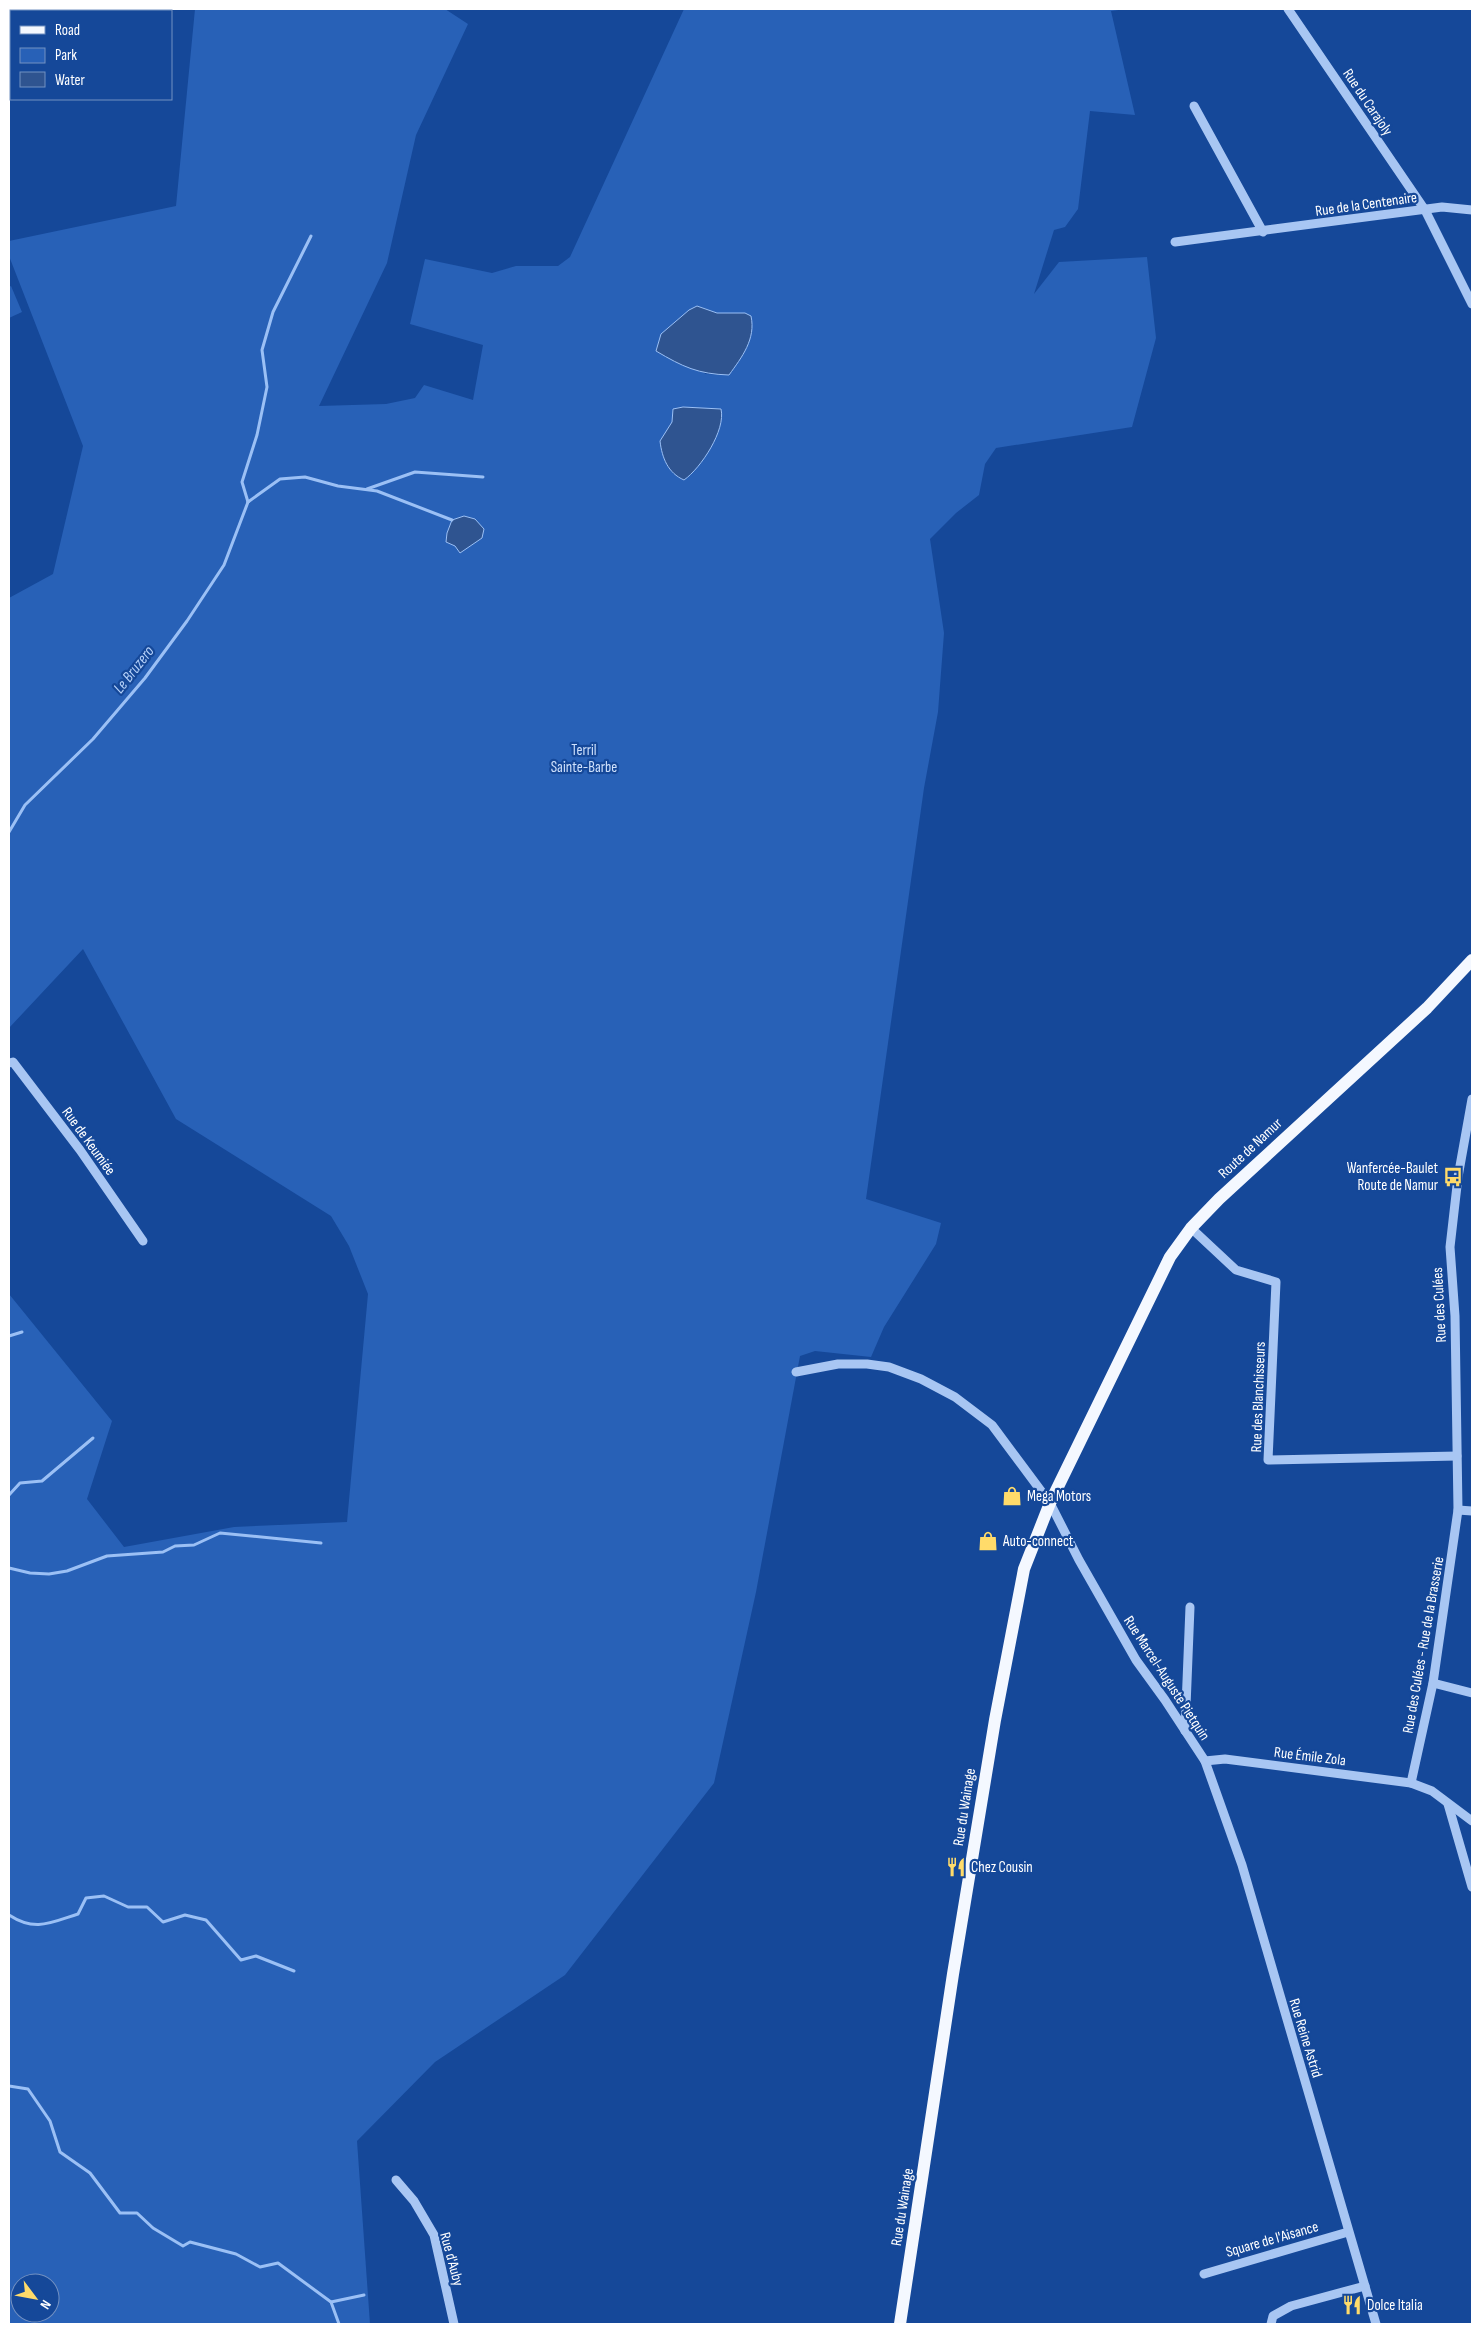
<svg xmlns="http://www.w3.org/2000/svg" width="1481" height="2333" viewBox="0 0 1481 2333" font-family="'Sofia Sans Condensed',sans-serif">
  <rect width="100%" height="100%" fill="#154899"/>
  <g fill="#2861b7" fill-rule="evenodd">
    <path d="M195 9H445L468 24 416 135 387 263 319 406 386 404 415 398 424 385 473 400 483 345 410 324 425 259 492 273 516 266H558L570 257 684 9H1126L1111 11 1135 115 1090 111 1078 209 1065 227 1054 230 1034 294 1059 262 1147 257 1156 338 1132 427 996 448 985 464 979 495 956 513 930 539 944 633 938 712 924 788 866 1199 941 1223 936 1244 884 1327 871 1357 815 1351 800 1356 756 1592 714 1783 565 1975 435 2062 357 2141 370 2324H9V1294L112 1421 87 1499 124 1547 234 1527 347 1522 368 1294 349 1246 331 1216 176 1119 83 949 9 1028V598L53 574 83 446 9 256V241L176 206ZM697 306 717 313H745L747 347 729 375 705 374 677 321ZM20 2283H50V2313H20Z"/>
    <path d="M11 286 22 312 9 318V287Z"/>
  </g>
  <g fill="#2f5490" stroke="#9bc0f5">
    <path d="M697 306 717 313H745L751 316C756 339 742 357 729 375 698 374 683 367 656 351L661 334 689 310Z"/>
    <path d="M683 407 721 409C726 430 701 468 684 480 668 473 662 458 660 441L672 422 673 409Z"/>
    <path d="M464 516 475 519 484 529 482 538 460 553 455 546 446 542 447 533 452 520Z"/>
  </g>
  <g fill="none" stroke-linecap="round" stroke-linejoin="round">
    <g stroke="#9bc0f5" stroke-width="3">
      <path d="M367 489 415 472 483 477"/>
      <path d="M248 502 242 482 257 435 267 387 262 350 273 312 311 236"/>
      <path d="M248 502 280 479 305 477 338 486 377 491 452 520"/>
      <path d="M9 832 25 805 93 739 145 678 187 621 224 565 248 502"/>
      <path d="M9 1336 22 1332"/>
      <path d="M9 1495 20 1483 42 1481 93 1438"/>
      <path d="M9 1568 30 1573 49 1574 67 1571 107 1556 163 1552 175 1546 194 1545 220 1533 321 1543"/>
      <path d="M9 1915C35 1932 50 1923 78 1914L86 1898 104 1896 128 1907H147L163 1922 185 1915 206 1920 241 1960 256 1956 294 1971"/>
      <path d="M9 2086 28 2089 50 2121 60 2152 90 2173 120 2213H137L153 2228 183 2246 190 2242 236 2254 260 2267 278 2263 331 2302 339 2324"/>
      <path d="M331 2302 364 2295"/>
    </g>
    <g stroke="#a8c6f3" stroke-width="9">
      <path d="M1288 9 1425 210 1472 304"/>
      <path d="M1194 106 1263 232"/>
      <path d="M1175 242 1442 207 1472 210"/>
      <path d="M9 1063 13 1062 80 1150 143 1241"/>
      <path d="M1191 1228 1236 1270 1276 1282 1268 1460 1457 1456"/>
      <path d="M796 1372 838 1364H867L889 1367 921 1379 955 1397 992 1425 1050 1503 1079 1560 1136 1660 1165 1700 1205 1761 1242 1865 1376 2324"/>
      <path d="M1458 1510 1472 1511"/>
      <path d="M1433 1683 1472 1693"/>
      <path d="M1185 1731 1190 1607"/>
      <path d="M1205 1761 1225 1759 1411 1783 1432 1791 1472 1821"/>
      <path d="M1411 1783 1433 1683 1458 1510 1455 1316 1450 1247 1458 1177 1472 1099"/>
      <path d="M1448 1804 1472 1887"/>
      <path d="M396 2180 414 2201 434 2235 454 2324"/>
      <path d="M1204 2274 1348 2232"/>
      <path d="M1271 2324 1273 2316 1291 2306 1365 2286"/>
    </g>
    <path stroke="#f4f8ff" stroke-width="12" d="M900 2324 953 1974 995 1720 1024 1569 1050 1503 1170 1257 1191 1228 1219 1199 1427 1008 1472 960"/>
  </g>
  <defs>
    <symbol id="bus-bare" viewBox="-9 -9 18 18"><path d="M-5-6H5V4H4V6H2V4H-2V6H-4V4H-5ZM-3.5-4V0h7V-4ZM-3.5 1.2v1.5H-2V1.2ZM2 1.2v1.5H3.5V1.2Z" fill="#ffdb6a" stroke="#154899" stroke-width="2.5" paint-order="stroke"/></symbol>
    <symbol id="shop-bare" viewBox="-9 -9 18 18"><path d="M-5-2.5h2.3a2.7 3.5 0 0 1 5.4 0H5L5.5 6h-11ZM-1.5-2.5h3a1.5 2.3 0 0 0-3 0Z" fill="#ffdb6a" stroke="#154899" stroke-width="2.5" paint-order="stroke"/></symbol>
    <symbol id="restaurant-bare" viewBox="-9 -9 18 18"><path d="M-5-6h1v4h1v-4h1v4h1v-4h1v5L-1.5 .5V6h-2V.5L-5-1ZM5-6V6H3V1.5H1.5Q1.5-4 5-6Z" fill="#ffdb6a" stroke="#154899" stroke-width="2.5" paint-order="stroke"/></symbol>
  </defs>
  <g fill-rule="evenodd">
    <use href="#bus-bare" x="1439" y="1163" width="28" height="28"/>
    <use href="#shop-bare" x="998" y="1482" width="28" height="28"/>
    <use href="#shop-bare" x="974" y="1527" width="28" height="28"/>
    <use href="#restaurant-bare" x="942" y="1853" width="28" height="28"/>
    <use href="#restaurant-bare" x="1338" y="2291" width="28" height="28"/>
  </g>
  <g text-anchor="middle" stroke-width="4.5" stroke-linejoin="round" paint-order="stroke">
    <g font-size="15" fill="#fff" stroke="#154899">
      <text transform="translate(1368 102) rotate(56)" y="5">Rue du Carajoly</text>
      <text transform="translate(1366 204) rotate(-8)" y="5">Rue de la Centenaire</text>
      <text transform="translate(89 1141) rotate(54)" y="5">Rue de Keumiée</text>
      <text transform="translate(1250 1148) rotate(-43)" y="5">Route de Namur</text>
      <text transform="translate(1439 1305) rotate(-93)" y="5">Rue des Culées</text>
      <text transform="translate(1258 1397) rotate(-88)" y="5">Rue des Blanchisseurs</text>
      <text transform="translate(1423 1645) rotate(-80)" y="5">Rue des Culées - Rue de la Brasserie</text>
      <text transform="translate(1167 1678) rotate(57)" y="5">Rue Marcel-Auguste Pietquin</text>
      <text transform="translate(1310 1756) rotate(7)" y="5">Rue Émile Zola</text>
      <text transform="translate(964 1807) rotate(-81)" y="5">Rue du Wainage</text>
      <text transform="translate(1306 2038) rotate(73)" y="5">Rue Reine Astrid</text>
      <text transform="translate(902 2207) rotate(-81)" y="5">Rue du Wainage</text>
      <text transform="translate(1272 2239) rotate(-16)" y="5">Square de l'Aisance</text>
      <text transform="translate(452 2259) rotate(75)" y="5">Rue d'Auby</text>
    </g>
    <g font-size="15" fill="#d0e2fd" stroke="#154899">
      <text x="584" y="755">Terril<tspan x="584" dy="17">Sainte-Barbe</tspan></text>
    </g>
    <g font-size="15" fill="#fff" stroke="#154899" text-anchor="start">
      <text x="1438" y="1173" text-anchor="end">Wanfercée-Baulet<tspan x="1438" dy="17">Route de Namur</tspan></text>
      <text x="1027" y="1501">Mega Motors</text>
      <text x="1003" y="1546">Auto-connect</text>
      <text x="971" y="1872">Chez Cousin</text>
      <text x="1367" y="2310">Dolce Italia</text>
    </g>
    <g font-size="16" font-style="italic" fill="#b5d1f9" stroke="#154899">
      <text transform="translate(133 669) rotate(-52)" y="6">Le Bruzero</text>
    </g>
  </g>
  <rect width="1481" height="2333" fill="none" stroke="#ffffff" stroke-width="20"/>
  <rect x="10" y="10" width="162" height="90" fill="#154899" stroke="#7391c2"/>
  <rect x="20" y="26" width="25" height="8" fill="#f4f8ff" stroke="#7391c2"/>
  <text x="55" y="35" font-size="15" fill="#ffffff">Road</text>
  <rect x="20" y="48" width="25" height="15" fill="#2861b7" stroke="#7391c2"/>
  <text x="55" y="60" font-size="15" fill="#ffffff">Park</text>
  <rect x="20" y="72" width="25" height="15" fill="#2f5490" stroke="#7391c2"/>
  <text x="55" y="85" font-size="15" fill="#ffffff">Water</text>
  <g transform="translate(35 2298) rotate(122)"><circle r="24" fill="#154899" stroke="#7391c2"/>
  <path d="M0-4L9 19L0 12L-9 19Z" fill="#ffdb6a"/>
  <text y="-8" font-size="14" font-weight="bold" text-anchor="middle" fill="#ffffff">N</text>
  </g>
</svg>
